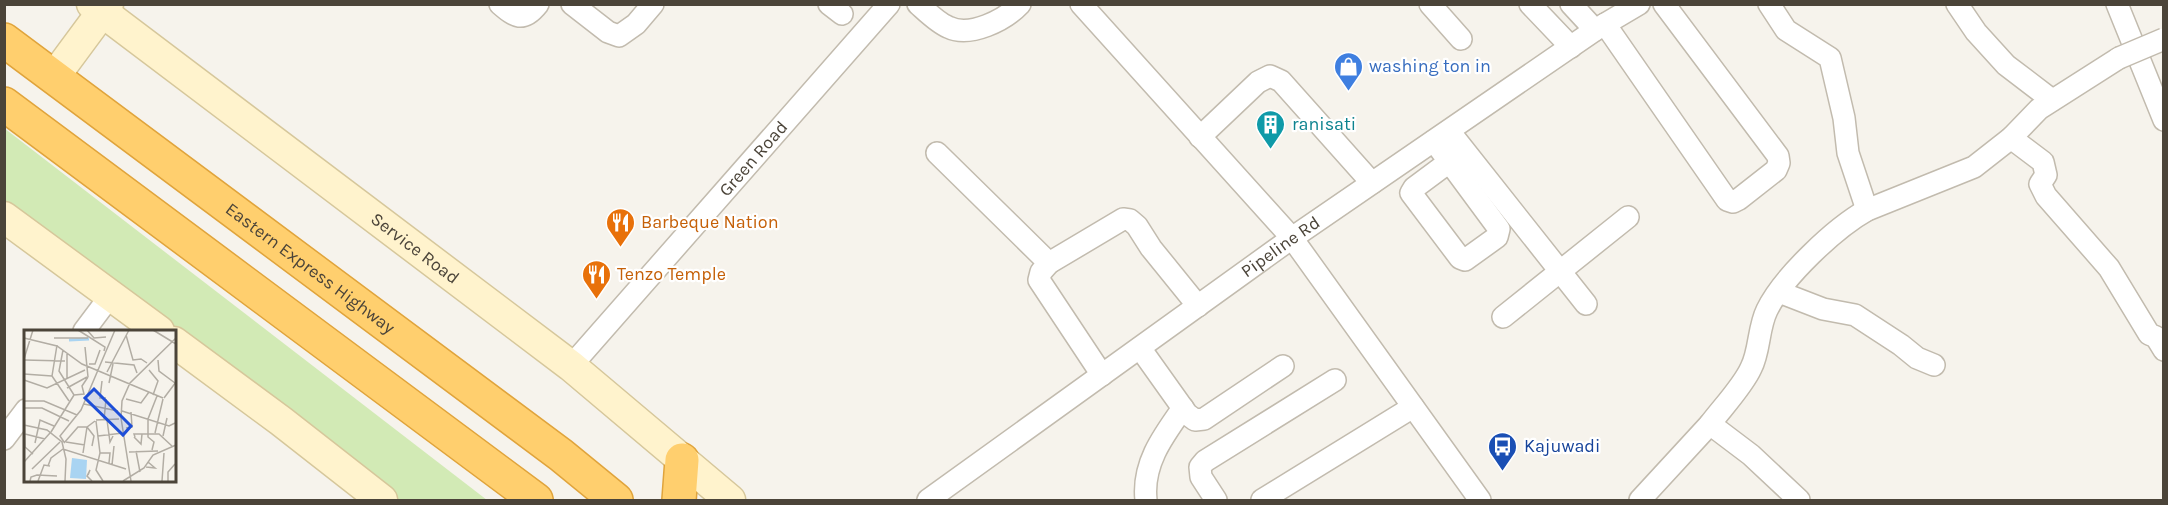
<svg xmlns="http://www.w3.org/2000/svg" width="2168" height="505" viewBox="0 0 2168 505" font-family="Karla,sans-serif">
  <rect width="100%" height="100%" fill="#f6f3ec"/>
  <path fill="#d2eab5" d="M4 128 487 500H391L5 210Z"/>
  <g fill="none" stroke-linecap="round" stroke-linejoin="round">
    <defs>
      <g id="street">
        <path d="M500 4C515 17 523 23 538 4"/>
        <path d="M572 4 608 32 619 36 636 24 653 4"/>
        <path d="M829 4 842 14"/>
        <path d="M918 4C927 12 938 23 948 27 970 38 1005 20 1020 4"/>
        <path d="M1081 4 1292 238 1480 500"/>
        <path d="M1430 4 1461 39"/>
        <path d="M1530 4 1571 47"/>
        <path d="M1571 4 1595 30"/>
        <path d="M1769 4 1786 30 1830 58 1844 118 1848 153 1867 210"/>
        <path d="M1957 4 1976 32 2006 65 2052 100"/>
        <path d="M2117 4 2164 120"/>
        <path d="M1605 24 1727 200 1733 202 1739 199 1776 170 1779 163 1778 156 1664 4"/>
        <path d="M1449 131 1586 304"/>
        <path d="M1200 137 1258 82 1270 76 1281 81 1372 183"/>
        <path d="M2011 138 2043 162 2046 175 2040 184 2046 196 2109 268 2149 334 2156 337 2164 350"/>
        <path d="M1434 141 1499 229 1497 237 1465 260 1460 258 1411 193 1414 188 1449 162"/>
        <path d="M937 153 1049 263"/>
        <path d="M1779 292 1823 309 1855 315 1901 345 1917 358 1934 365"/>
        <path d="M1503 317 1628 217"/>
        <path d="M84 331 111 295"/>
        <path d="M1140 348 1187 414 1195 420 1204 419 1283 366"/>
        <path id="s1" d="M571 366 889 4"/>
        <path d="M1102 375 1039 280 1041 272 1049 263 1123 219 1130 220 1137 226 1151 248 1198 306"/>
        <path d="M1710 424C1722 408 1743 386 1751 368 1760 351 1758 328 1767 310 1783 277 1835 228 1867 210L1974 167 2011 138 2039 109 2119 58"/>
        <path d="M4 439 26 410"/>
        <path id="s2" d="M928 500 1292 238 1595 30 1639 4"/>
        <path d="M1146 500C1142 464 1163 436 1183 408"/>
        <path d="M1216 500 1201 477 1200 467 1205 461 1335 380"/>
        <path d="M1262 500 1413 407"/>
        <path d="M1640 500 1710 424 1751 455 1799 500"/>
      </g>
      <g id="secondary">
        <path id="s3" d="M92 4 571 366 730 500"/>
        <path d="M54 77 108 4"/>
        <path d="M4 217 159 331"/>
        <path d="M174 342 281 421 382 500"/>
      </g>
      <g id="highway">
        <path id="s4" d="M4 40 561 455 616 500"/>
        <path d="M4 104 536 500"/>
        <path d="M679 500 682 460"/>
      </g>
    </defs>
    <use href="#street" stroke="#c2bbae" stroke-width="24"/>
    <use href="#secondary" stroke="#d6c79b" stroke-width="33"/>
    <use href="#highway" stroke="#e0a43c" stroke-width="36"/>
    <use href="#street" stroke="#fff" stroke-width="21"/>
    <use href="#secondary" stroke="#fff3cd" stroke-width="30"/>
    <use href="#highway" stroke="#ffcf6e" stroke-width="33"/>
    <defs>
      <path id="street-bridge" d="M2119 58 2164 39"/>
    </defs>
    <use href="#street-bridge" stroke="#c2bbae" stroke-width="24" stroke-linecap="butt"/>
    <use href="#street-bridge" stroke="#fff" stroke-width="21"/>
  </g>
  <defs>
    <symbol id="shop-pin" viewBox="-11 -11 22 30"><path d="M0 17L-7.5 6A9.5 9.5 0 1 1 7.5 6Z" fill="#3f7fe0" stroke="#fff"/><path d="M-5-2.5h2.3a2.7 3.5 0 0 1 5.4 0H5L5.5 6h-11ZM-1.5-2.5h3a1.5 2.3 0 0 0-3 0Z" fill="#fff"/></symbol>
    <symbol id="building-pin" viewBox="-11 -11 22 30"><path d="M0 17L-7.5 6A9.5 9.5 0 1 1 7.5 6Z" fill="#0f9aa8" stroke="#fff"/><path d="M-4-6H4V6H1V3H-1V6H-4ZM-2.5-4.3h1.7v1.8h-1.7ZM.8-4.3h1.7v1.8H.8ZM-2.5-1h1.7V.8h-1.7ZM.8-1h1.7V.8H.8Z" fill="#fff"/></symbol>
    <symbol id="restaurant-pin" viewBox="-11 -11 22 30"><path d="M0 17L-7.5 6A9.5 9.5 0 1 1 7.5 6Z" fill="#e8710a" stroke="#fff"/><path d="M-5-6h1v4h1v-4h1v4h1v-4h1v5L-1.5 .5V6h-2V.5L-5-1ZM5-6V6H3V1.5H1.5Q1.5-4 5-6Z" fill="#fff"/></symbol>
    <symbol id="bus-pin" viewBox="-11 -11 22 30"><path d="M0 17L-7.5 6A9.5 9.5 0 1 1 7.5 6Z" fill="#1a4fb4" stroke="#fff"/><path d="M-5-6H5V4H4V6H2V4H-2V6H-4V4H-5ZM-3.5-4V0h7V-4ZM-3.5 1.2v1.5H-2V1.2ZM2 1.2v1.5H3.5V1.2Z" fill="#fff"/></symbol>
  </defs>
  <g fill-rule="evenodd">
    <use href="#shop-pin" x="1332" y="50" width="33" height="45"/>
    <use href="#building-pin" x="1254" y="108" width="33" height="45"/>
    <use href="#restaurant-pin" x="604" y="206" width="33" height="45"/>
    <use href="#restaurant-pin" x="580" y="258" width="33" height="45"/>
    <use href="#bus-pin" x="1486" y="430" width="33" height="45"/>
  </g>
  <g text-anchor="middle" stroke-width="4.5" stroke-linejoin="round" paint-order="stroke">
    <g font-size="18" fill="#366cbe" stroke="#fff" text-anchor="start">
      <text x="1369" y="72">washing ton in</text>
    </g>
    <g font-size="18" fill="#0d838f" stroke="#fff" text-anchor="start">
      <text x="1292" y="130">ranisati</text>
    </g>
    <g font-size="18" fill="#4b4439" stroke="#fff">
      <text dy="6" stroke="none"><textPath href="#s1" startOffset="276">Green Road</textPath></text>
      <text dy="6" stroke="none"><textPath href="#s3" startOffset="405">Service Road</textPath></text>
      <text dy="6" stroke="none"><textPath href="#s2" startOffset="434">Pipeline Rd</textPath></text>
      <text dy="6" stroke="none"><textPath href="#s4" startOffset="382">Eastern Express Highway</textPath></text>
    </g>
    <g font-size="18" fill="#c56008" stroke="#fff" text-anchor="start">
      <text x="641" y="228">Barbeque Nation</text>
      <text x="617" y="280">Tenzo Temple</text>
    </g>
    <g font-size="18" fill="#164399" stroke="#fff" text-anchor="start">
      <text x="1524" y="452">Kajuwadi</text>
    </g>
  </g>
  <g transform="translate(24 330)">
    <rect width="152" height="152" fill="#f6f3ec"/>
    <path d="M48 128 63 130 62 149 46 148Z" fill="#a9d4f2"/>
    <path fill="none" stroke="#a9d4f2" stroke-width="3" d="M45 10 65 9"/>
    <path fill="none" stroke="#b2ada4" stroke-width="1.5" d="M54 0 81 17 80 21M63 0 70 8 82 7M129 0 152 14M102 5 109 30 117 29 123 33M0 8 33 16 58 34 139 68M30 8H64M33 15 28 46 45 71M61 17 64 47M39 20 35 41 50 65M43 23V48M0 29 9 0M0 30 41 31M134 30 135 41 151 53M81 32 110 35 113 43M65 34H71L76 20M125 40 134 51 129 65M83 42 105 0M0 44 28 46M0 50 23 58 61 40M78 51 76 68H82M85 53 89 34M43 58 63 47M50 65 60 64 58 56 64 47M140 68 152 52M102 69 117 73 125 62M0 71H20L53 85M60 74 94 81M0 77 1 117 9 124M0 78H18L45 91M98 81 145 96 151 93M72 90 95 89M80 90 82 69M83 90 86 112 89 106M72 91 76 123 72 140 79 151M0 95 23 100 38 112 42 129 41 151M63 97 70 106 68 116M102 98 108 97 107 82M27 102 50 65M131 103 139 69M1 104 21 109M74 106 99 103M139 106 143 88M110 107 117 114 118 104M111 107 110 104H135L149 117M40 112 36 106 57 80 91 0M42 112 61 115M11 113 16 90 30 96M40 113 54 97H63L71 91M128 120 130 112 124 107V89L133 66M112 121 116 142M105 122 134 121M59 123 63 97M76 123H86L85 133M0 132 26 103M88 135 90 116M24 136 27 128 39 119 102 139M122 137 131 138 124 132M8 139 36 112M64 145 66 140 63 146 68 151M6 151 7 147 13 145 33 146M14 151 20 135 26 136M99 151 120 138 129 125 152 115M107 151 97 88 98 71 106 53 152 8M138 151 140 123M144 151V142L151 134"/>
    <path fill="#1d4ed8" fill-opacity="0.15" stroke="#1d4ed8" stroke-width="3" d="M70 59 107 96 99 105 61 68Z"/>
    <rect width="152" height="152" fill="none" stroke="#4b4439" stroke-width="3"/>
  </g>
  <rect width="2168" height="505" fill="none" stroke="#4b4439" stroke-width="12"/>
</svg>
